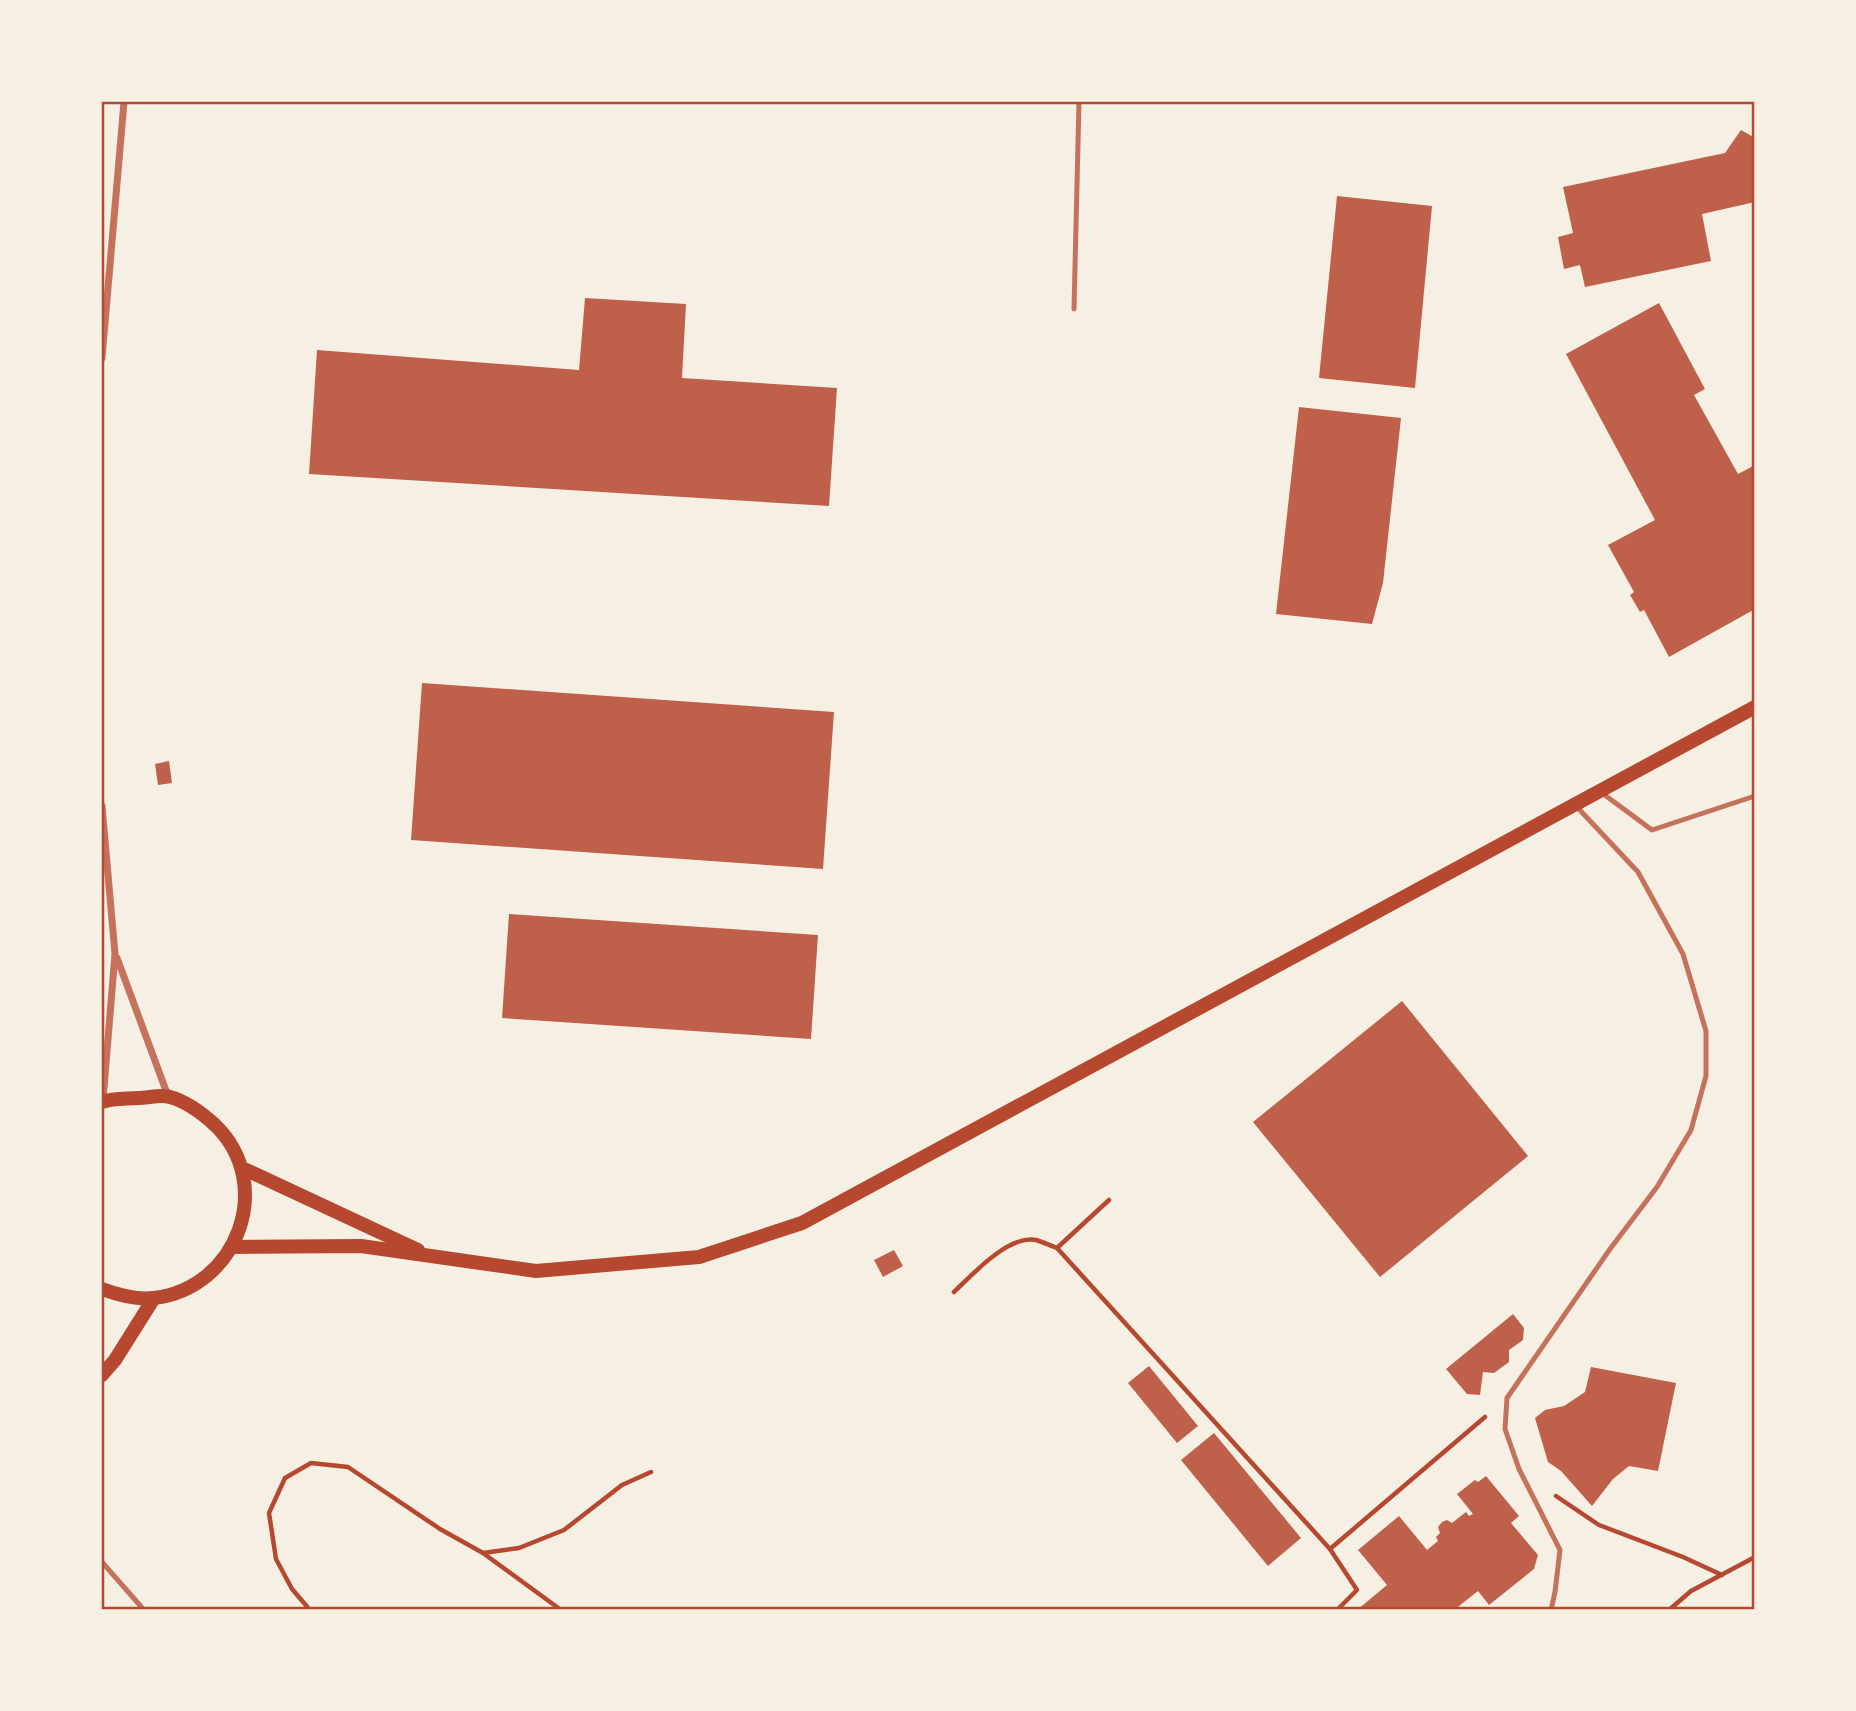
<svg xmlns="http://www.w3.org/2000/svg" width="1856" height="1711" viewBox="0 0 1856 1711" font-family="Jost,sans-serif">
  <rect width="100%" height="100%" fill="#f6efe4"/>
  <g fill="#bf614a">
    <path d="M1741 130 1755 138V202L1702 214 1711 261 1585 287 1580 265 1564 269 1558 237 1573 233 1563 187 1725 153Z"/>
    <path d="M1337 196 1432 206 1415 388 1319 378Z"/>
    <path d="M585 298 686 304 682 378 837 388 829 506 309 474 317 350 579 370Z"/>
    <path d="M1659 303 1705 389 1694 395 1738 474 1755 465V609L1669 657 1644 610 1640 612 1630 595 1634 592 1608 545 1655 520 1566 354Z"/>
    <path d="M1299 407 1401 418 1383 583 1372 624 1276 614Z"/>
    <path d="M422 683 834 712 823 869 411 840Z"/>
    <path d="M169 761 172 783 158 785 155 764Z"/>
    <path d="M509 914 818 935 811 1039 502 1018Z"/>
    <path d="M1402 1001 1528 1156 1380 1277 1253 1122Z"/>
    <path d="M894 1250 903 1266 883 1277 874 1260Z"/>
    <path d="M1513 1314 1524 1328 1523 1340 1509 1350V1362L1494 1373 1483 1372 1480 1395 1467 1394 1446 1369Z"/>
    <path d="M1149 1366 1198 1426 1177 1443 1128 1383Z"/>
    <path d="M1591 1367 1676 1383 1658 1471 1629 1466 1613 1479 1592 1506 1561 1471 1548 1462 1535 1418 1545 1410 1564 1406 1585 1392Z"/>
    <path d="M1214 1433 1301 1538 1268 1566 1181 1460Z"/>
    <path d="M1486 1476 1519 1516 1511 1523 1538 1555 1534 1569 1489 1605 1478 1591 1454 1610H1357L1387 1585 1358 1550 1399 1516 1427 1550 1438 1541 1436 1537 1440 1533 1438 1527 1442 1522 1447 1520 1452 1523 1466 1512 1469 1516 1473 1514 1457 1494 1475 1480 1478 1482Z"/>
  </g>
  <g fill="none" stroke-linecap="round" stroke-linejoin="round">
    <g stroke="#b5482f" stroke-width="4.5">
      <path d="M1109 1200 1057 1248 1330 1549 1485 1417"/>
      <path d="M954 1292C973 1274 1008 1235 1036 1240 1043 1242 1051 1246 1057 1248"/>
      <path d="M1556 1496 1599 1525 1683 1557 1722 1575"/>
      <path d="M1330 1549 1357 1590 1337 1610"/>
      <path d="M483 1553 519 1548 564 1530 622 1485 651 1472"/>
      <path d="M310 1610 292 1589 276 1559 269 1513 285 1478 311 1463 348 1467 440 1529 483 1553 561 1610"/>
      <path d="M1669 1610 1691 1591 1755 1557"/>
    </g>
    <g stroke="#c5725c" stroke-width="5">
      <path d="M1074 309 1079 102"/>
      <path d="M1602 793 1652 830 1755 796"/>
      <path d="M102 1562 144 1610"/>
      <path d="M1551 1610 1555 1592 1560 1550 1519 1469 1505 1429 1507 1398 1610 1249 1657 1187 1691 1130 1706 1076V1031L1683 954 1638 872 1577 807"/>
    </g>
    <g stroke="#c5725c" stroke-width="7">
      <path d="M102 358 124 102"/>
      <path d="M102 806 115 954 103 1100"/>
      <path d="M117 958 168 1096"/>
    </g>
    <g stroke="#b5482f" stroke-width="14">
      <path d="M102 1102C113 1098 126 1099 138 1098 148 1098 161 1094 170 1097 188 1102 202 1113 215 1125 276 1184 238 1288 154 1298 136 1300 118 1295 102 1289"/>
      <path d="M242 1168 418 1250"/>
      <path d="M232 1247 361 1246 536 1271 699 1257 802 1223 1755 707"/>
      <path d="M102 1375 115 1360 154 1298"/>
    </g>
  </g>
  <rect width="1856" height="1711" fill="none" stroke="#f6efe4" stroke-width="206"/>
  <rect x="103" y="103" width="1650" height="1505" fill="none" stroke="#b5482f" stroke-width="2.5"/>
</svg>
